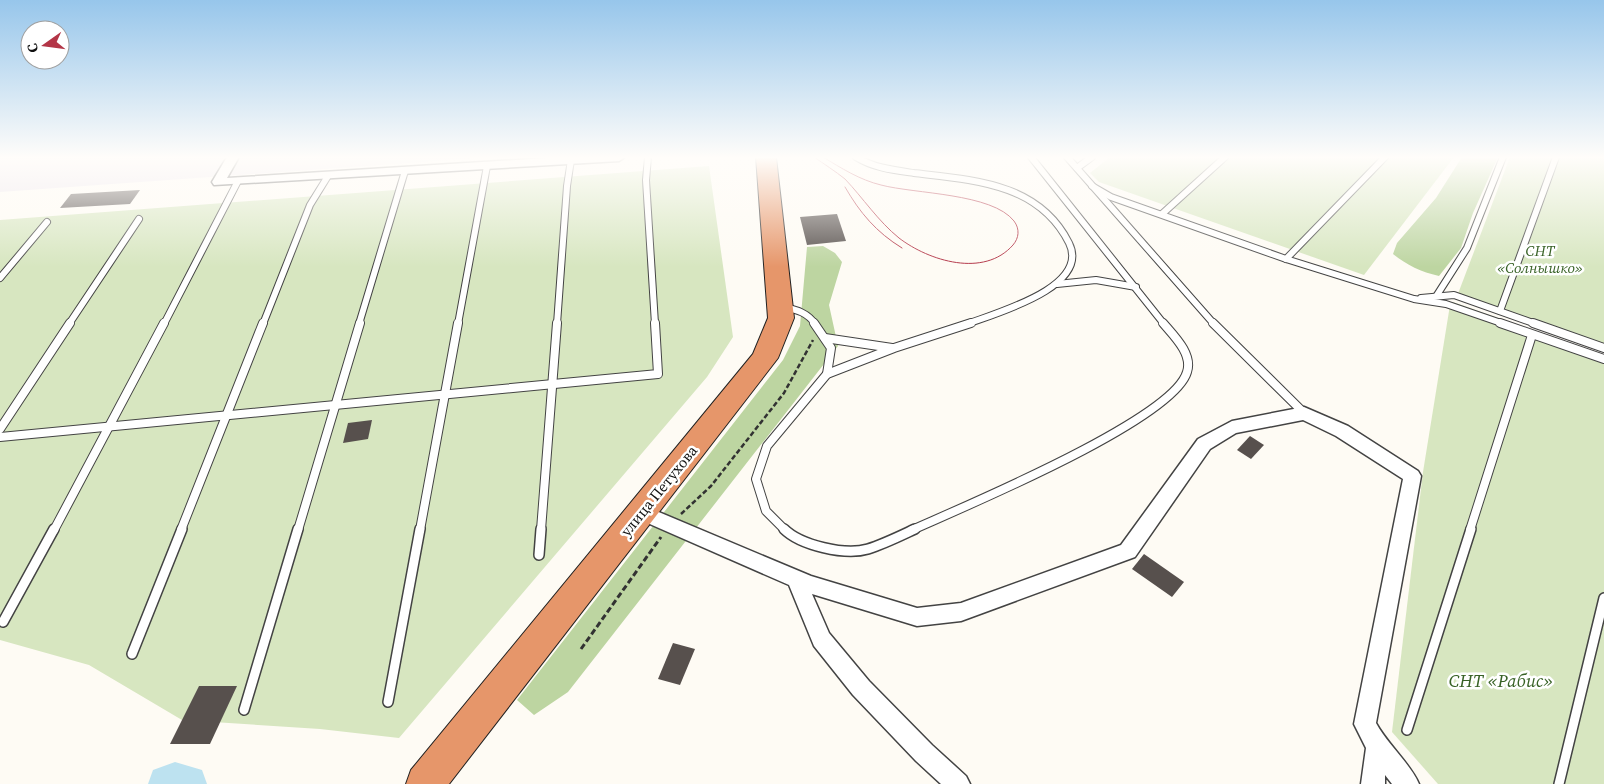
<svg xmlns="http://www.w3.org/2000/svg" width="1604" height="784" viewBox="0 0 1604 784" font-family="'Source Serif 4',serif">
  <rect width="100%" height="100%" fill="#fefbf4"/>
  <path fill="#ece5ed" d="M0 157H492L0 192Z"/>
  <g fill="#d7e6c0">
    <path d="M1110 157H1454L1364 275 1099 182 1090 173Z"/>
    <path d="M1510 157H1604V349L1456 299Z"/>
    <path d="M709 166 733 337 707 377 399 738 320 729 182 720 89 665 0 640V220Z"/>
    <path d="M1453 302 1604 356V784H1438L1392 732 1423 472 1450 305Z"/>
  </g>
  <g fill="#bdd5a1">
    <path d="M1462 157H1498L1473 213 1461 248 1439 276C1421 272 1407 265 1393 254L1397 243 1436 198Z"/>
    <path d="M823 246 835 253 842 262 829 305 838 346 568 692 534 715 517 700 783 360 800 326 807 247Z"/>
  </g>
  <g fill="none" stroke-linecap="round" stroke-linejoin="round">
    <path fill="#bde2f0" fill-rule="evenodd" d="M175 762 202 770 207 784H148L153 770Z"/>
  </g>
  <g fill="#57504d">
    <path d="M140 190 130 204 60 208 71 194Z"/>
    <path d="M837 214 846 241 807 245 800 217Z"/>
    <path d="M372 420 368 439 343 443 348 423Z"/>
    <path d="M1250 436 1264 445 1251 459 1237 450Z"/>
    <path d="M1144 554 1184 582 1172 597 1132 569Z"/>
    <path d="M673 643 695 649 680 685 658 679Z"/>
    <path d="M199 686H237L210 744H170Z"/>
  </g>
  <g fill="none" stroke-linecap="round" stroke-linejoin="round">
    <defs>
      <g id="lane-far2">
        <path d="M648 157 646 180 655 324"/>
        <path d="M856 157C874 168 893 170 914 173 974 180 1039 183 1069 243 1091 287 996 313 967 324"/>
        <path d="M1031 157 1164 324"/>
        <path d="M1067 157 1214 324"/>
        <path d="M1077 168 1092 157"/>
        <path d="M1092 186 1111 197 1286 259 1414 299 1446 304 1504 324"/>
        <path d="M1162 214 1225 157"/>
        <path d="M1286 259 1385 157"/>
        <path d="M0 278 47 222"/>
        <path d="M1057 284 1096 280 1136 287"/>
        <path d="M1437 295 1467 248 1503 157"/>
        <path d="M1421 298 1454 295 1536 324"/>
        <path d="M785 307C797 310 808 313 815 324"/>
        <path d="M1500 311 1556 157"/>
        <path d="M69 324 139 219"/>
        <path d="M164 324 238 181"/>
        <path d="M263 324 310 205 328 176"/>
        <path d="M359 324 405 171"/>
        <path d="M458 324 487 166"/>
        <path d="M557 324 567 186 571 160"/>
      </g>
      <g id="lane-far1">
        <path d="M814 323 831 348 827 374"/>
        <path d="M1213 323 1304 413"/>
        <path d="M1500 323 1604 359"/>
        <path d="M1533 323 1604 348"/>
        <path d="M825 338 892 348"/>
        <path d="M0 429 70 323"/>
        <path d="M0 437 658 374 655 323"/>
        <path d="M54 530 164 323"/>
        <path d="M181 530 263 323"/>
        <path d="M298 530 360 323"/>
        <path d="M420 530 458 323"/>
        <path d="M541 530 557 323"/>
        <path d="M785 530 766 511 756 479 767 446 827 374 894 348 971 323"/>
        <path d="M912 530C963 507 1173 420 1187 372 1193 354 1174 336 1163 323"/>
        <path d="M1470 530 1532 335"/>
      </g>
      <g id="lane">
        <path d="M784 529C800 545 845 556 868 549 884 544 900 536 915 529"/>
        <path d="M539 555 541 529"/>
        <path d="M3 622 54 529"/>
        <path d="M132 654 182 529"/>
        <path d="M388 702 420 529"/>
        <path d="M244 710 298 529"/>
        <path d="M1407 730 1471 529"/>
        <path d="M1559 784 1604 598"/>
      </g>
      <g id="street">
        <path d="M227 157H239L227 178 563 157H625L619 161 214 185 212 182Z"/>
        <path d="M1304 407 1348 426 1418 471 1421 476 1376 723C1388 745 1410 763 1419 784H1392L1385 775V784H1361L1366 748 1354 724 1403 479 1336 436 1303 420 1236 433 1210 449 1135 557 961 621 917 626 812 594 829 633 869 681 932 745 966 776 970 784H941L916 761 853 695 814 646 789 585 636 518 633 513 636 508 642 505 811 576 917 608 961 603 1121 545 1198 439 1232 421Z"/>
      </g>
      <path id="highway" d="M756 157H776L794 318 778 358 449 784H406L411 770 753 354 768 318Z"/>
    </defs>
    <use href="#lane-far2" stroke="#434343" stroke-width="8"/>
    <use href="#lane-far1" stroke="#434343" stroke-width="10"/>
    <use href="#lane" stroke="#434343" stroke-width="12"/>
    <use href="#street" stroke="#434343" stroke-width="3"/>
    <use href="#highway" stroke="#212121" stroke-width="2"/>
    <path stroke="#323232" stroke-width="2.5" stroke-dasharray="5 2.5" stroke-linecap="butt" d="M681 514 711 486 784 393 813 340"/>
    <path stroke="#323232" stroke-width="3" stroke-dasharray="6 3" stroke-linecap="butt" d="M581 649 661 537"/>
    <use href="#lane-far2" stroke="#fff" stroke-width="6"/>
    <use href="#lane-far1" stroke="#fff" stroke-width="8"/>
    <use href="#lane" stroke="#fff" stroke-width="9"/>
    <use href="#street" fill="#fff" fill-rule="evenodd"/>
    <use href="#highway" fill="#e6966a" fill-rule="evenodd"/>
    <g stroke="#b33547" stroke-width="1">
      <path d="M814 157C824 164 835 171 845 179 863 198 878 221 899 238 929 261 984 278 1013 245 1019 238 1020 229 1014 221 992 193 915 194 881 185 860 180 841 168 823 157"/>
      <path d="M845 187C860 213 876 232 902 248"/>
    </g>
  </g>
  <linearGradient id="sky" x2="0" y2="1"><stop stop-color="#97c6eb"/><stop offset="0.59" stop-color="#fffdfa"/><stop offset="1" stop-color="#fffdfa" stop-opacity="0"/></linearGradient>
  <rect width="1604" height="267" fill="url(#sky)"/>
  <g text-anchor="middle" stroke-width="5" stroke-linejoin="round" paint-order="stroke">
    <g font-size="15" font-style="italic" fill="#386226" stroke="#fff">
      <text x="1540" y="256">СНТ<tspan x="1540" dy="17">«Солнышко»</tspan></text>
    </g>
    <g font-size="15" fill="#101010" stroke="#fff">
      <text transform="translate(659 491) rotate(-51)" y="5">улица Петухова</text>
    </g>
    <g font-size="18" font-style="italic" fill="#386226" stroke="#fff">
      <text x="1501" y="687">СНТ «Рабис»</text>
    </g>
  </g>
  <g transform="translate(45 45) rotate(256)"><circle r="24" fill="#ffffff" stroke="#9f9f9f"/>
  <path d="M0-4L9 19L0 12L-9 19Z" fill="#b33547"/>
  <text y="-8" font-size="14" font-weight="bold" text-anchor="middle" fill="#101010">С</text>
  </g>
</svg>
